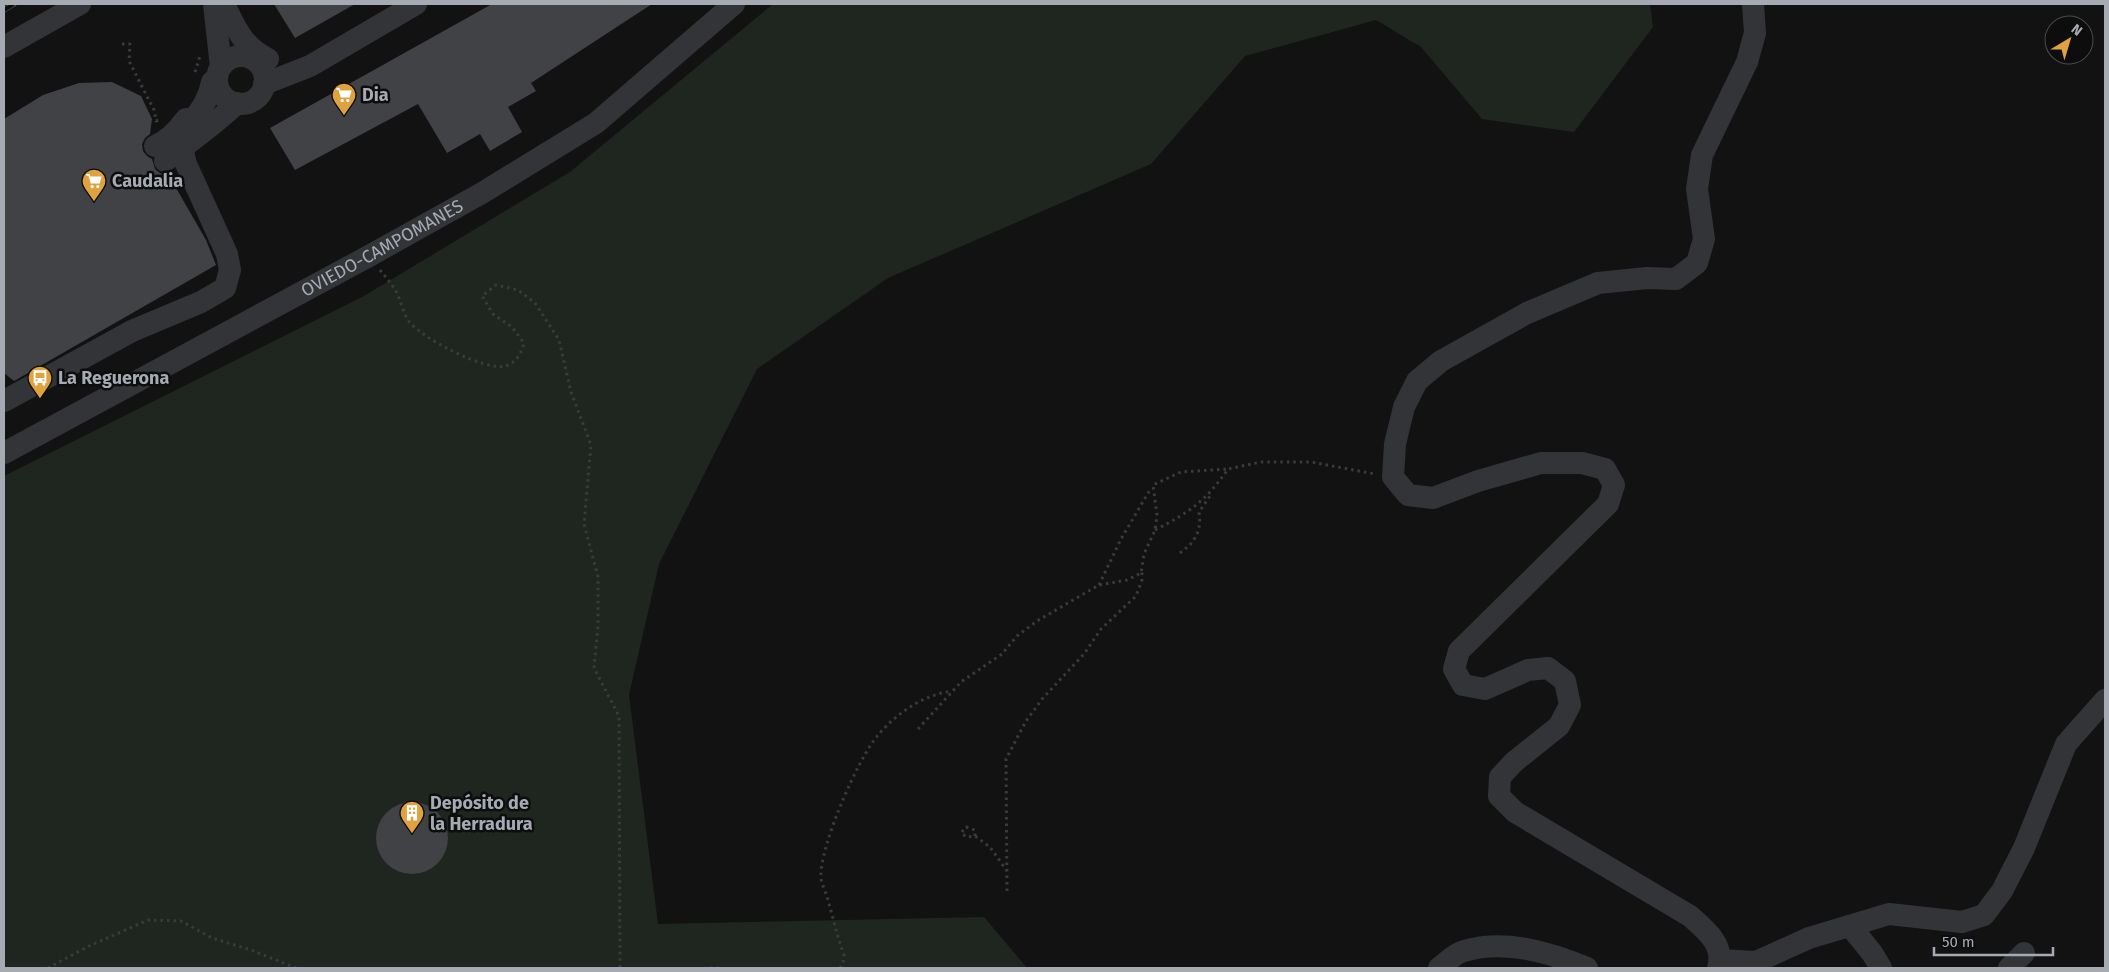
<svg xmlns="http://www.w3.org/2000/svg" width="2109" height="972" viewBox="0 0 2109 972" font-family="'Fira Sans',sans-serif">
  <rect width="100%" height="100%" fill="#121213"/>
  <path fill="#1f261f" d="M773 4H1650L1653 27 1574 132 1482 119 1421 47 1376 20 1245 56 1151 164 888 278 757 369 659 564 629 695 658 924 984 917 1027 968H4V476L364 296 570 172Z"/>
  <g fill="#414246">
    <path d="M274 4H355L295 38Z"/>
    <path d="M492 4H652L531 83 536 91 508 107 522 132 490 151 480 134 447 153 418 104 295 170 270 128Z"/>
    <path d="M112 82 141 96 152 119 150 134 145 138 142 144 143 151 147 156 152 159 155 169 160 173 168 174 206 240 216 265 14 381 4 373V119L43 95 79 83Z"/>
    <circle cx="412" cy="838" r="36"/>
  </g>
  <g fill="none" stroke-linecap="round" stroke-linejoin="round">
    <g stroke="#3a3b3f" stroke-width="3" stroke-dasharray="2.5 4" stroke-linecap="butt">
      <path d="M122 44H130L129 61 154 110 156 121 161 119"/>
      <path d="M195 72 200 56"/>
      <path d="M380 270C385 276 390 282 394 288 400 297 402 310 408 320 419 337 486 372 506 366 517 362 521 353 524 343L512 327 493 314 482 296 496 285 518 290 535 303 559 340 571 392 591 445 584 524 598 577V626L594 668 619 716 620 968"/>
      <path d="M1155 530C1190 512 1205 502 1228 469L1261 462H1311L1375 474"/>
      <path d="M1180 553 1190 545 1197 535 1200 523 1199 512 1210 496"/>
      <path d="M1099 585 1121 539 1151 488"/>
      <path d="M918 729 961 682 1002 654 1017 636 1037 621 1099 585 1127 580 1141 573 1144 554 1155 530 1157 515 1153 485 1181 472 1228 469"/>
      <path d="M975 836V830L966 827 961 833 967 837 975 836 990 847 1007 871"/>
      <path d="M1007 891 1006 759 1026 721 1043 698 1084 654 1101 629 1136 596 1142 580V572"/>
      <path d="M48 968 89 946 148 920 181 921 212 938 251 950 296 968"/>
      <path d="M710 968H719"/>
      <path d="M840 968 843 964 844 955C837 936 833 918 828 900 826 893 822 885 821 878 819 848 858 758 878 735 897 713 923 695 952 691"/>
    </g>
    <g stroke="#333438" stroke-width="22">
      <path d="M214 4 221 67"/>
      <path d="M224 4C236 28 242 46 268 59"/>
      <path d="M4 47 80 4"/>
      <circle cx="241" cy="80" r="24"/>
      <path d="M264 84 310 66 416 4"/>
      <path d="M155 146C168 141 178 130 186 119"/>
      <path d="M165 161C188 143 217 123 237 103"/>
      <path d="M4 401 132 331 201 302 225 288 230 270 227 254 186 164 180 140C191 118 207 109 212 82"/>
      <path id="s1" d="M4 453 369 256 482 193 596 123 734 4"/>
      <path d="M1850 926 1872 953 1881 968"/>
      <path d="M1720 960 1756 962 1809 938 1889 914 1962 922 1984 915 2002 891 2024 848 2066 744 2105 700"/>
      <path d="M1439 968C1446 963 1455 953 1464 951 1505 939 1549 952 1587 968"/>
      <path d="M1718 968C1725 945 1706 930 1690 916L1515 812 1499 796 1500 777 1514 762 1559 726 1570 705 1565 681 1548 668 1528 670 1485 689 1463 685 1454 669 1459 651 1608 504 1614 485 1605 469 1582 463H1541L1478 481 1433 498 1408 495 1393 477 1395 444 1404 407 1417 381 1441 361 1527 313 1598 283 1647 278 1676 279 1697 263 1704 239 1697 189 1702 155 1747 62 1755 33 1753 4"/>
      <path d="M2009 968 2024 953"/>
    </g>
    <defs>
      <path id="rail" d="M4 10 14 4"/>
    </defs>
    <use href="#rail" stroke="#4b4c51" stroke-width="5.5"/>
    <use href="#rail" stroke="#0d0d0e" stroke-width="4" stroke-dasharray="11" stroke-linecap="butt"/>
  </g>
  <defs>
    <symbol id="supermarket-pin" viewBox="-11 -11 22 30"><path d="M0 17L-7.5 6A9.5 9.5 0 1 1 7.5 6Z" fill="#e0a23e" stroke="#0d0d0e"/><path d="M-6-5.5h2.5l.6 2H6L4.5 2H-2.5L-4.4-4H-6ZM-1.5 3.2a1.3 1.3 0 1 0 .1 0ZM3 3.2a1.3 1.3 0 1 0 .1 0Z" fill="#fff"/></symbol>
    <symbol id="bus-pin" viewBox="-11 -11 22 30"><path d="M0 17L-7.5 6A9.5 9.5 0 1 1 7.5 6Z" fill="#e0a23e" stroke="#0d0d0e"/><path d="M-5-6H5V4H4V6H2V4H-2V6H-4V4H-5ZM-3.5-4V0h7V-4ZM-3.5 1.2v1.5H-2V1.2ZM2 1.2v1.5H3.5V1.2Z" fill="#fff"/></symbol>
    <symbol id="building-pin" viewBox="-11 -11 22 30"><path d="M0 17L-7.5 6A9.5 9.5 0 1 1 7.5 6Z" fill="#e0a23e" stroke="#0d0d0e"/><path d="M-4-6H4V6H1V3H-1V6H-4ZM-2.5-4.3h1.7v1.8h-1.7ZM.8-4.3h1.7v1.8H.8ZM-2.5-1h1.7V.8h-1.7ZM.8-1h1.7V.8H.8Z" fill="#fff"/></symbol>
  </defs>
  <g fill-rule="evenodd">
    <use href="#supermarket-pin" x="330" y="81" width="28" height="38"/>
    <use href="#supermarket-pin" x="80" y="167" width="28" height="38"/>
    <use href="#bus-pin" x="26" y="364" width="28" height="38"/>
    <use href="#building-pin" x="398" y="799" width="28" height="38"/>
  </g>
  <g text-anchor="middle" stroke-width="5" stroke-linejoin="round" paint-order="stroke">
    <g font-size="18" font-weight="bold" fill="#a5aab3" stroke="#0d0d0e" text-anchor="start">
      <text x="362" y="101">Dia</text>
      <text x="112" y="187">Caudalia</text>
      <text x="58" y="384">La Reguerona</text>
      <text x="430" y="809">Depósito de<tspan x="430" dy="21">la Herradura</tspan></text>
    </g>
    <g font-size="18" fill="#a5aab3" stroke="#0d0d0e">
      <text dy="6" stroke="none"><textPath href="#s1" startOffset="430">OVIEDO-CAMPOMANES</textPath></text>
    </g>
  </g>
  <rect width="2109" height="972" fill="none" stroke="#a5aab3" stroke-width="10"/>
  <g transform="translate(2069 40) rotate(38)"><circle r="24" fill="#0d0d0e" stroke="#4a4c50"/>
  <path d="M0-4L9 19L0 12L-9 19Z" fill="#e0a23e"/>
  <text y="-8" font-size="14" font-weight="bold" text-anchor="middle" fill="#a5aab3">N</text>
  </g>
  <path d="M1934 947v8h119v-8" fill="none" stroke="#a5aab3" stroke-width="2.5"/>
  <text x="1942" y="947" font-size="15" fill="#a5aab3" stroke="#0d0d0e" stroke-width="4" paint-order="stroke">50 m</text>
</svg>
